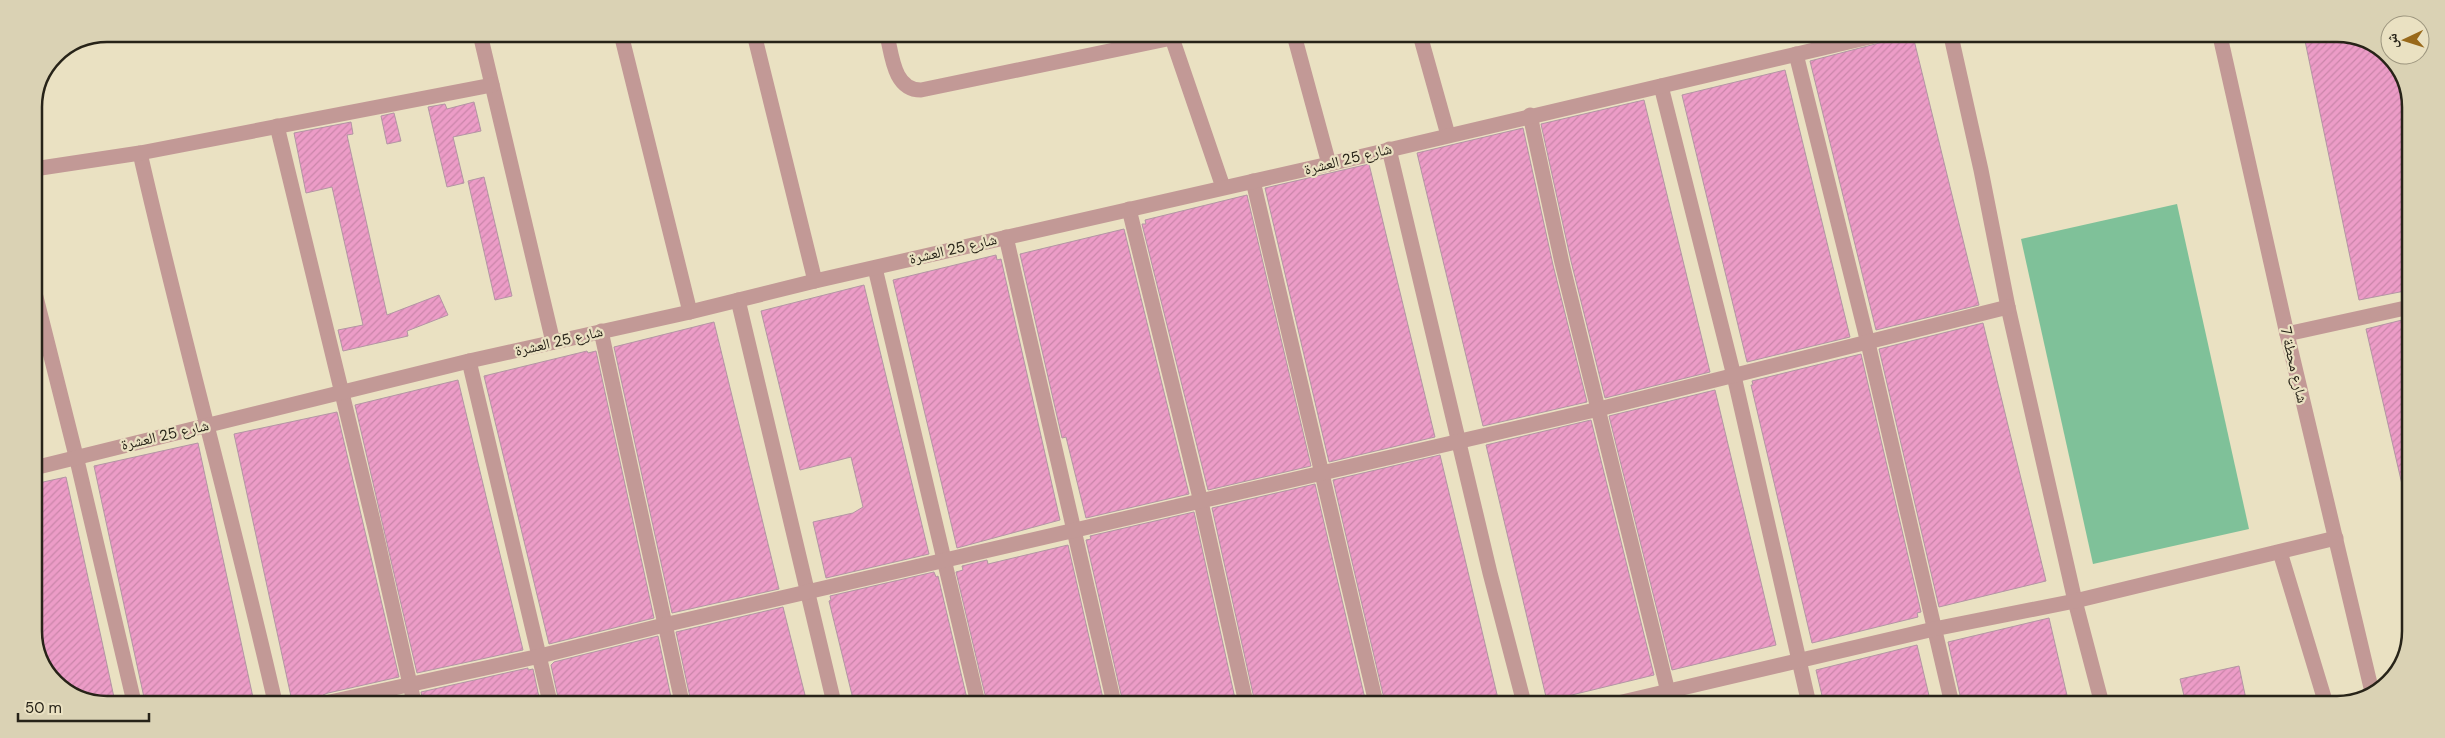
<svg xmlns="http://www.w3.org/2000/svg" width="2445" height="738" viewBox="0 0 2445 738" font-family="'DM Sans','Noto Naskh Arabic',sans-serif">
  <defs>
    <pattern id="building-hatch" width="6" height="6" patternUnits="userSpaceOnUse" patternTransform="scale(1.25)"><rect width="6" height="6" fill="#ec9cc7"/><path d="M-1 1l2-2M0 6l6-6M5 7l2-2" fill="none" stroke="#ca86aa"/></pattern>
  </defs>
  <rect width="100%" height="100%" fill="#eae1c2"/>
  <path fill="#7fc199" d="M2177 204 2249 529 2093 564 2021 239Z"/>
  <g fill="url(#building-hatch)" stroke="#b395a4">
    <path d="M1906 36H1913L1979 305 1876 330 1810 61Z"/>
    <path d="M2304 36H2356L2393 59 2411 103 2410 290 2359 300Z"/>
    <path d="M1785 70 1850 337 1747 362 1682 95Z"/>
    <path d="M1644 100 1710 372 1605 398 1571 261 1541 124Z"/>
    <path d="M474 102 481 131 453 137 464 183 447 187 428 107 445 104 447 109Z"/>
    <path d="M394 113 401 141 387 144 381 116Z"/>
    <path d="M351 122 353 134 347 135 387 315 439 295 448 315 407 331 408 336 343 351 338 330 363 325 332 187 306 193 294 133Z"/>
    <path d="M1523 128 1553 265 1587 402 1483 426 1417 153Z"/>
    <path d="M1369 164 1435 437 1329 462 1265 188Z"/>
    <path d="M484 177 512 296 495 300 468 181Z"/>
    <path d="M1247 195 1311 466 1208 490 1142 224H1146L1145 220Z"/>
    <path d="M1124 229 1189 494 1086 518 1066 437 1062 438 1020 254Z"/>
    <path d="M996 255 997 260 1001 259 1060 520 957 548 893 280Z"/>
    <path d="M864 285 929 554 826 578 813 522 853 513 863 507 851 457 800 470 761 311Z"/>
    <path d="M2410 318 2409 492 2404 493 2366 329Z"/>
    <path d="M714 322 779 589 672 613 614 347Z"/>
    <path d="M1983 323 2046 581 1939 607 1879 349Z"/>
    <path d="M587 351 588 353 596 351 654 618 549 644 484 376Z"/>
    <path d="M1861 354 1921 612 1917 613 1918 617 1812 643 1751 385H1753L1752 381Z"/>
    <path d="M458 380 523 650 417 673 355 405Z"/>
    <path d="M1715 390 1776 645 1672 670 1609 416Z"/>
    <path d="M337 412 399 677 328 693 323 695 321 702H315L314 696 292 701 234 434Z"/>
    <path d="M1591 420 1654 675 1547 701 1486 445Z"/>
    <path d="M198 443 244 656 254 702H145L140 679 94 466Z"/>
    <path d="M1440 455 1464 555 1499 703H1385L1333 480Z"/>
    <path d="M66 477 101 637 115 702H89L52 679 34 635V484Z"/>
    <path d="M1315 484 1366 703H1255L1212 508Z"/>
    <path d="M1194 512 1236 703H1123L1086 540 1091 539 1090 536Z"/>
    <path d="M1068 545 1104 703H987L956 572 963 570 962 566 987 560 988 564Z"/>
    <path d="M934 572 936 577 938 576 968 703H854L829 601 831 600 830 596Z"/>
    <path d="M783 607 807 703 691 702 676 632Z"/>
    <path d="M2049 618 2069 704H1962L1948 642Z"/>
    <path d="M658 636 672 702H559L551 665 554 662Z"/>
    <path d="M1917 645 1931 704H1824L1816 670Z"/>
    <path d="M2239 666 2247 704H2186L2180 679Z"/>
    <path d="M528 668V670L533 669 540 702H423L421 692Z"/>
    <path d="M403 696 404 702H373Z"/>
  </g>
  <g fill="none" stroke-linecap="round" stroke-linejoin="round">
    <g stroke="#c29996" stroke-width="15">
      <path d="M107 34H110"/>
      <path d="M480 34 553 342"/>
      <path d="M621 34 690 312"/>
      <path d="M754 34 815 281"/>
      <path d="M887 35C892 56 894 90 921 90L1172 38"/>
      <path d="M1171 35 1223 187"/>
      <path d="M1294 35 1329 164"/>
      <path d="M1420 35 1448 135"/>
      <path d="M1951 36 1981 170 2008 307 2075 601 2102 704"/>
      <path d="M1796 54 1868 343 1952 704"/>
      <path d="M1661 86 1734 376 1809 704"/>
      <path d="M1530 115 1562 263 1671 704"/>
      <path d="M277 126 376 533 414 702"/>
      <path d="M1389 149 1490 573 1524 703"/>
      <path d="M140 153C182 337 233 518 275 702"/>
      <path d="M34 169 140 153 492 85"/>
      <path d="M1253 181 1376 703"/>
      <path d="M1129 209 1201 502 1246 703"/>
      <path d="M1006 237 1114 703"/>
      <path d="M875 268 978 703"/>
      <path d="M34 289 76 456 134 702"/>
      <path d="M738 300 834 703"/>
      <path d="M601 331 682 702"/>
      <path d="M2287 334 2410 307"/>
      <path d="M469 361 550 702"/>
      <path d="M2280 552 2326 704"/>
      <path d="M330 702 540 656 664 625 1599 409 2008 307"/>
      <path d="M1618 703 1934 629 2075 601 2336 538"/>
    </g>
    <g stroke="#c29996" stroke-width="15">
      <path d="M2220 36 2287 334 2372 692"/>
      <path d="M34 468 469 361 690 312 815 281 1329 164 1874 36"/>
    </g>
  </g>
  <g text-anchor="middle" stroke-width="4.5" stroke-linejoin="round" paint-order="stroke">
    <g font-size="15" fill="#272318" stroke="#eae1c2">
      <text transform="translate(1348 159) rotate(-14)" y="5">شارع 25 العشرة</text>
      <text transform="translate(953 249) rotate(-13)" y="5">شارع 25 العشرة</text>
      <text transform="translate(559 341) rotate(-13)" y="5">شارع 25 العشرة</text>
      <text transform="translate(2294 365) rotate(77)" y="5">شارع محطة 7</text>
      <text transform="translate(165 435) rotate(-13)" y="5">شارع 25 العشرة</text>
    </g>
  </g>
  <path d="M0 0H2445V738H0ZM107 42H2337A65 65 0 0 1 2402 107V631A65 65 0 0 1 2337 696H107A65 65 0 0 1 42 631V107A65 65 0 0 1 107 42Z" fill="#dad2b4" fill-rule="evenodd"/>
  <path fill="none" stroke="#272318" stroke-width="2.5" d="M107 42H2337A65 65 0 0 1 2402 107V631A65 65 0 0 1 2337 696H107A65 65 0 0 1 42 631V107A65 65 0 0 1 107 42Z"/>
  <g transform="translate(2405 40) rotate(266)"><circle r="24" fill="#eae1c2" stroke="#9c957e"/>
  <path d="M0-4L9 19L0 12L-9 19Z" fill="#99691a"/>
  <text y="-8" font-size="14" font-weight="bold" text-anchor="middle" fill="#272318">ش</text>
  </g>
  <path d="M18 713v8h131v-8" fill="none" stroke="#272318" stroke-width="2.5"/>
  <text x="25" y="713" font-size="15" fill="#272318" stroke="#eae1c2" stroke-width="4" paint-order="stroke">50 m</text>
</svg>
